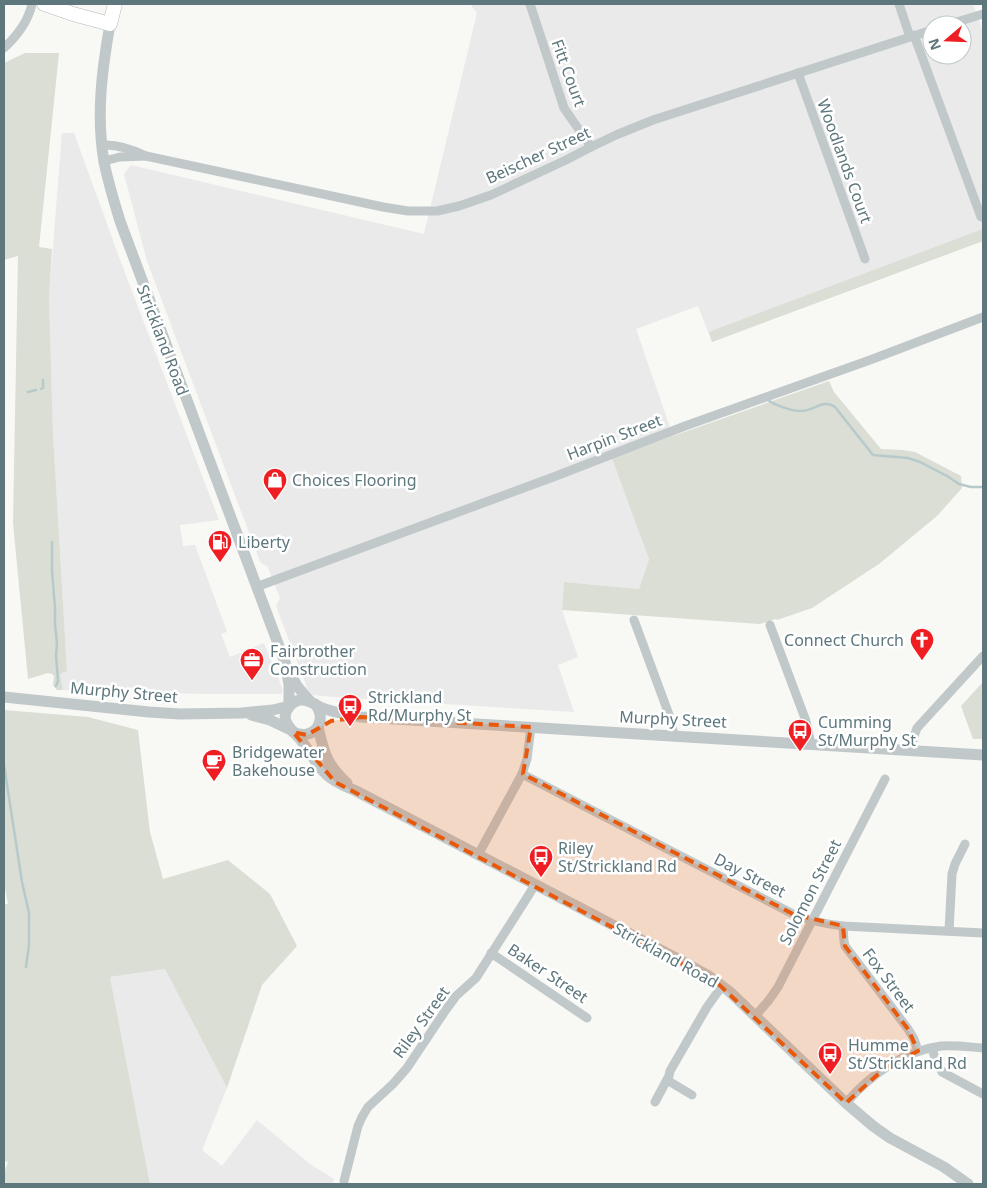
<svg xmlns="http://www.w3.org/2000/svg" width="987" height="1188" viewBox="0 0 987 1188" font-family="'Noto Sans',sans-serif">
  <rect width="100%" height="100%" fill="#f8f8f5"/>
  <g fill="#e9eae9" fill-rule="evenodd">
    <path d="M470 4H973L983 32V241L712 342 698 306 636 329 673 436 612 460 649 558 639 589 564 582 562 610 578 657 558 665 574 712 334 697 313 695 308 690 276 606 280 598 267 565 266 566 260 562 147 261 124 174 131 165 424 234 477 13ZM932 25H962V55H932Z"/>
    <path d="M62 133H74L119 257 219 520 180 525 183 546 195 545 227 632 221 634 230 657 264 643 283 690 282 694H206L63 690 60 674 67 671 53 434 49 297Z"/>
    <path d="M165 969 227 1088 202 1150 222 1166 257 1120 310 1164 334 1179 333 1182 336 1184H150L110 977Z"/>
  </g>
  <g fill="#daded4">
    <path d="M25 53H59L39 247 52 249 49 297 53 434 67 671 60 674 63 690H57L53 685 54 676 52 674 48 673 28 679 13 523 18 256 4 260V63Z"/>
    <path d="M983 229V241L712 342 709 332Z"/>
    <path d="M829 381 834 392 881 449 903 450 915 452 961 476 962 488 937 516 879 564 812 608 777 620 776 619 760 624 562 610 564 582 639 589 649 559 612 459 673 436Z"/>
    <path d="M983 682V739H973L961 706Z"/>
    <path d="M4 710 88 717 138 730 150 832 163 879 228 860 270 894 297 946 262 985 227 1088 165 969 110 977 150 1184H4V1173L8 1162 4 1161V904H8L4 883Z"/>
  </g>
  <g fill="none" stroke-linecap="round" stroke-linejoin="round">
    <g stroke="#b7cacb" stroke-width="2.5">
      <path d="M41 389 43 388V380"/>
      <path d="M28 392 36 390"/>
      <path d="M768 400C775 405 791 411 800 411 813 412 823 398 835 407L873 455 908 458 920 462 947 476 959 484 971 487H983"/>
      <path d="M52 542V571L55 608V624L57 643 56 655 58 681 56 686"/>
      <path d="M4 765 22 882 29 913V945L26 967"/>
    </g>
    <defs>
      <path id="secondary" d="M44 4 73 14 110 24 115 4"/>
    </defs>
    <use href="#secondary" stroke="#b1bbbd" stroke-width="15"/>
    <g stroke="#c1c8ca" stroke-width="9">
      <path d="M530 4 564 108 591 147"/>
      <path d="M899 4 910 37"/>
      <path d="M947 25 983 14"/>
      <path d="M914 35 981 217"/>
      <path d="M4 48C18 35 28 22 32 4"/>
      <path d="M798 73 865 259"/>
      <path d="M102 145C118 144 132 149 146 156L383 207 408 211H437L459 206 491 195 566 160 591 147 616 135 653 120 932 30"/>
      <path d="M104 161 120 157 146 156"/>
      <path d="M256 587 556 476 685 426 870 360 983 317"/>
      <path d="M634 620 671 720 674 736"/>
      <path d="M770 625 806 721 811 744"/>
      <path d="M912 750 913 739 917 728 983 656"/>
      <path d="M522 774 793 914C809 921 826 924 843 926L983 933"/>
      <path d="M478 855 522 774 527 759 531 727"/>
      <path d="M843 926 844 941 845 946 908 1029 914 1039 918 1051"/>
      <path d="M949 931 952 874 955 864 965 844"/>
      <path d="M491 953 587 1018"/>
      <path d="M756 1015 769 1000 778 987 885 779"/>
      <path d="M932 1048 936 1062 942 1072 983 1094"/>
      <path d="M667 1080 692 1095"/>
      <path d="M655 1102 669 1076 670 1071 707 1007 722 986"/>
      <path d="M846 1103C870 1075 903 1051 941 1046 955 1045 969 1047 983 1048"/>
      <path d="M344 1181 358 1126 362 1117 368 1107 393 1084 407 1068 445 1011 456 996 476 978 535 885"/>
    </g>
    <g stroke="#c1c8ca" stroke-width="11">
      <path d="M110 24C102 70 96 115 104 162 108 182 114 201 120 221L286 665 297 686 310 701"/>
      <path d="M287 673 289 685V706"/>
      <path d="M4 697 149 712 180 714 242 713 273 710 285 707H289"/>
      <path d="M251 715 270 720 291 730"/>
      <path d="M318 727C324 753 327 765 347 783"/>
      <path d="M293 732C313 742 329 721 315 704"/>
      <path d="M968 1184 944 1167 890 1138 873 1126 846 1103 730 992 709 976 678 959 356 791C345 786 334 782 326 774 316 765 311 753 303 743 296 732 277 722 289 707 292 703 297 700 302 700 309 700 314 704 320 707 333 713 347 714 361 717L983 755"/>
    </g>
    <use href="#secondary" stroke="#fff" stroke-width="14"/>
  </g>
  <path fill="#e8590c" fill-opacity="0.2" stroke="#e8590c" stroke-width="4" stroke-dasharray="10 6" stroke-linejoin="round" d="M361 717 531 727 523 774 793 914 843 926 845 946 908 1029 918 1051 885 1068 846 1103 715 981 335 782 293 732 307 735 331 721Z"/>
  <defs>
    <symbol id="shop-pin" viewBox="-11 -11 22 30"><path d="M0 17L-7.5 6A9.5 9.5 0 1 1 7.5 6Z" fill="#ef1e23" stroke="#fff"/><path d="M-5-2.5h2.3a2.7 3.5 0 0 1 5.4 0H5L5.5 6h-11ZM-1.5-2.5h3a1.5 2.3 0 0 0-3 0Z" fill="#fff"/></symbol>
    <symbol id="fuel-pin" viewBox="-11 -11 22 30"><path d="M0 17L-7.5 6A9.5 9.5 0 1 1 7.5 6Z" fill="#ef1e23" stroke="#fff"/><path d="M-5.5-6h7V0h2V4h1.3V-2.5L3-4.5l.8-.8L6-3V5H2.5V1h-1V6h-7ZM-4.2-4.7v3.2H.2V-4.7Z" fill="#fff"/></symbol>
    <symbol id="church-pin" viewBox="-11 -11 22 30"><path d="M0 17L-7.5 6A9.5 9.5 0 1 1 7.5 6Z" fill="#ef1e23" stroke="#fff"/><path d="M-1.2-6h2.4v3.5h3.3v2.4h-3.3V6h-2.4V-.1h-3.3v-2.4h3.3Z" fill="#fff"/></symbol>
    <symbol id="office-pin" viewBox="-11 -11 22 30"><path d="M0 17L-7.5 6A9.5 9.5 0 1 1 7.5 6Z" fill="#ef1e23" stroke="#fff"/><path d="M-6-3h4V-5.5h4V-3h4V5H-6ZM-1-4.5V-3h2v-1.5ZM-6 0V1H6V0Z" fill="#fff"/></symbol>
    <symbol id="bus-pin" viewBox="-11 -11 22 30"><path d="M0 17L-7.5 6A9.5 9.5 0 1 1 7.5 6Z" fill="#ef1e23" stroke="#fff"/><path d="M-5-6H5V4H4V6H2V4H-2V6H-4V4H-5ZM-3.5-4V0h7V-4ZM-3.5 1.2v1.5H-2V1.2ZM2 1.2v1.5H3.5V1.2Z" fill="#fff"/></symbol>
    <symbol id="cafe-pin" viewBox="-11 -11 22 30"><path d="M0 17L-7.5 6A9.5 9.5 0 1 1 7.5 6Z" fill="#ef1e23" stroke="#fff"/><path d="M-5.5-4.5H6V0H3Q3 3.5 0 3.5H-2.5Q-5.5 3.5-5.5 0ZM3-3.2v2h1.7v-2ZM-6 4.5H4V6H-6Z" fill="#fff"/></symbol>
  </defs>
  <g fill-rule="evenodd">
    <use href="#shop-pin" x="261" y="466" width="28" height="38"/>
    <use href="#fuel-pin" x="206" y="528" width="28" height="38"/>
    <use href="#church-pin" x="908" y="626" width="28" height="38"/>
    <use href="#office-pin" x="238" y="646" width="28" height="38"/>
    <use href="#bus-pin" x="336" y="692" width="28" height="38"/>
    <use href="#bus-pin" x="786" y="717" width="28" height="38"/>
    <use href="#cafe-pin" x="200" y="747" width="28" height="38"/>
    <use href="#bus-pin" x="527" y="843" width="28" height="38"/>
    <use href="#bus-pin" x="816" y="1040" width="28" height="38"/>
  </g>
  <g text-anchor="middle" stroke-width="5" stroke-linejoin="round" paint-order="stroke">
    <g font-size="16" fill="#5d777d" stroke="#fff">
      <text transform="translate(569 73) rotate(70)" y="6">Fitt Court</text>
      <text transform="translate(538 155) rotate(-25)" y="6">Beischer Street</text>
      <text transform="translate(845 161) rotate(70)" y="6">Woodlands Court</text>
      <text transform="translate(163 340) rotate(69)" y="6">Strickland Road</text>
      <text transform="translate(614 437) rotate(-21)" y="6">Harpin Street</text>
      <text transform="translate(124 692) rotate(5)" y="6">Murphy Street</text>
      <text transform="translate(673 719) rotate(3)" y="6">Murphy Street</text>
      <text transform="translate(750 875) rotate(27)" y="6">Day Street</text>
      <text transform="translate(810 892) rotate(-63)" y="6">Solomon Street</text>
      <text transform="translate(666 955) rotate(29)" y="6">Strickland Road</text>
      <text transform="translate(548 973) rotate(34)" y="6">Baker Street</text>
      <text transform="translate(889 980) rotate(53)" y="6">Fox Street</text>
      <text transform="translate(421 1022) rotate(-54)" y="6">Riley Street</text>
    </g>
    <g font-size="16" fill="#5d777d" stroke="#fff" text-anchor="start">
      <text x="292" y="486">Choices Flooring</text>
      <text x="238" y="548">Liberty</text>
      <text x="904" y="646" text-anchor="end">Connect Church</text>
      <text x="270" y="657">Fairbrother<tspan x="270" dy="18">Construction</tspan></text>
      <text x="368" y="703">Strickland<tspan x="368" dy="18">Rd/Murphy St</tspan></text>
      <text x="818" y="728">Cumming<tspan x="818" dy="18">St/Murphy St</tspan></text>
      <text x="232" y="758">Bridgewater<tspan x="232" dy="18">Bakehouse</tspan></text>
      <text x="558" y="854">Riley<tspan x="558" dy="18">St/Strickland Rd</tspan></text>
      <text x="848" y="1051">Humme<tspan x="848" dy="18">St/Strickland Rd</tspan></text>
    </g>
  </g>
  <rect width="987" height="1188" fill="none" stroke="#5d777d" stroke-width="10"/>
  <g transform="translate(947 40) rotate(251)"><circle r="24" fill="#ffffff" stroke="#bec9cb"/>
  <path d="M0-4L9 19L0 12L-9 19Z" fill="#ef1e23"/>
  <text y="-8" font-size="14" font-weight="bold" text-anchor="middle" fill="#5d777d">N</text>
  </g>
</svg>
